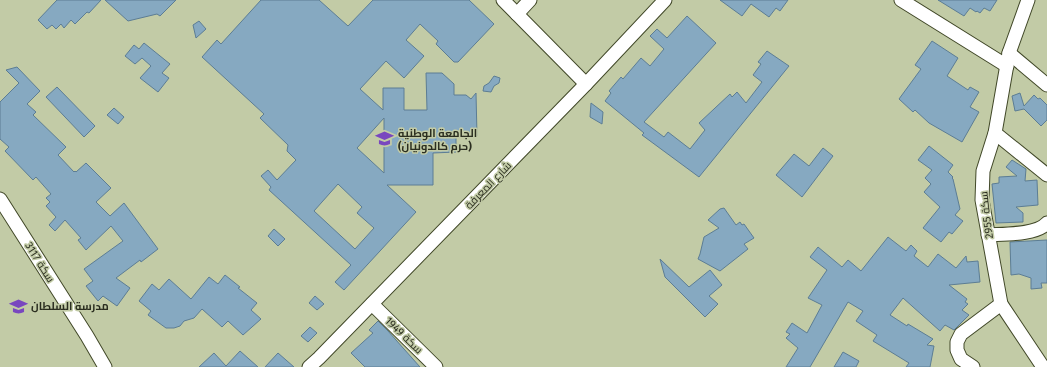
<svg xmlns="http://www.w3.org/2000/svg" width="1047" height="367" viewBox="0 0 1047 367" font-family="'Fira Sans',Cairo,sans-serif">
  <rect width="100%" height="100%" fill="#c2cba6"/>
  <g fill="#86a9c1" stroke="#5c7d94" fill-rule="evenodd">
    <path d="M57 0H101L89 13 87 12 75 24 71 20 64 28 61 24 56 29 52 25 47 29 38 20Z"/>
    <path d="M105 0H176L160 16 157 14 128 21Z"/>
    <path d="M261 0H319L348 26 373 0H469L494 24 458 62H454L436 44 438 41 420 24 406 40 424 56 404 78 386 61 360 89 383 110V88H404V110H427L426 73H442L454 84V95H466L471 99 476 93 477 136H456V152L433 153V185H387L416 212 344 290 335 282 351 265 269 190 271 187 261 176 268 170 277 180 296 160 287 151 288 145 260 118 264 114 202 57 217 40 221 44ZM384 118V173L357 148ZM338 184 362 207 357 213 374 228 355 249 314 211Z"/>
    <path d="M720 0H788L780 11 776 8 769 17 751 4 742 16Z"/>
    <path d="M938 0H997L990 11 984 8 980 13 977 11 976 12 970 8 964 16Z"/>
    <path d="M687 16 716 43 644 122 664 137 668 132 690 149 705 130 699 123 730 94 732 97 737 92 746 103 762 82 753 75 761 64 758 62 767 51 789 66 699 177 642 135 644 133 605 101 611 93 609 91 621 77 623 79 641 58 650 66 664 49 650 36 657 29 667 38Z"/>
    <path d="M199 21 206 29 196 38 193 25Z"/>
    <path d="M932 41 958 58 947 76 968 90 970 87 979 92 970 107 979 112 962 142 929 123 915 110 913 112 899 99 921 69 915 65Z"/>
    <path d="M144 43 170 64 162 73 169 78 158 92 140 78 151 66 142 58 135 64 125 56 134 45 139 49Z"/>
    <path d="M17 67 40 91 27 104 36 112 33 115 66 147 58 155 74 172 75 171 76 172 86 163 111 188 96 202 110 216 124 203 158 249 141 262 140 260 116 278 130 288 117 306 103 296 98 301 86 286 93 281 84 269 123 241 111 226 86 250 78 240 81 238 65 220 55 231 49 225 56 217 46 206 50 202 46 198 51 194 36 177 33 180 5 151 9 147 0 139V102L19 83 6 70Z"/>
    <path d="M494 76 500 78 499 83 494 86 491 92 483 91 484 86 489 83Z"/>
    <path d="M57 87 95 126 84 137 46 97Z"/>
    <path d="M1020 93 1024 106 1034 95 1038 99 1040 98 1047 105V120L1041 126 1024 109 1015 111 1012 96Z"/>
    <path d="M591 103 603 112 602 124 590 117Z"/>
    <path d="M114 108 124 117 118 124 107 115Z"/>
    <path d="M929 146 953 165 948 172 953 177 952 178 953 179 960 209 955 215 963 221 952 234 949 232 941 242 923 228 940 207 924 192 931 184 925 178 932 170 918 160Z"/>
    <path d="M823 148 833 156 802 197 776 175 794 154 809 166Z"/>
    <path d="M1012 160 1026 169 1025 181 1037 180 1038 205 1016 207 1023 213V222L996 223 992 184 999 183V177L1017 176 1006 167Z"/>
    <path d="M724 208 736 225 740 222 742 225 744 224 754 238 744 244 748 249 720 271 698 259 700 254 704 237 719 228 708 220 720 209Z"/>
    <path d="M274 229 285 239 278 246 268 236Z"/>
    <path d="M888 237 906 251 911 245 917 251 914 256 928 267 938 254 956 268 966 256 967 262 978 261 980 282 949 285 967 299 965 302 968 304 962 310 969 315 954 330 945 325 940 331 903 298 890 315 907 326 908 324 933 339 927 345 934 346 930 367H906L909 363 873 341 877 335 856 321 863 311 848 302 810 367H786L798 348 786 338 790 334 786 332 792 323 807 333 822 305 808 298 827 270 810 257 818 247 842 267 848 260 861 271Z"/>
    <path d="M1047 240V283H1041L1042 288 1031 289V278L1019 274 1011 275 1010 242Z"/>
    <path d="M660 259 689 287 710 270 722 285 709 296 718 304 705 317 665 277Z"/>
    <path d="M225 275 240 287 238 288 257 303 251 310 261 319 243 335 228 321 222 327 202 309 194 318 184 321 180 326 174 328H166L148 315 151 311 139 301 152 284 159 290 169 279 191 299 209 277 218 284Z"/>
    <path d="M315 296 324 304 317 310 309 303Z"/>
    <path d="M378 321 388 331 420 367H365L351 353 373 333 369 330Z"/>
    <path d="M310 327 317 333 308 342 301 336Z"/>
    <path d="M240 351 258 367H199L214 353 226 366Z"/>
    <path d="M843 352 859 361 856 367H834Z"/>
    <path d="M278 353 294 367H265Z"/>
  </g>
  <g fill="none" stroke-linecap="round" stroke-linejoin="round">
    <defs>
      <g id="minor">
        <path d="M503 0 586 84"/>
        <path d="M901 0 1007 66"/>
        <path d="M1028 0 1009 53 1047 85"/>
        <path d="M517 14 530 0"/>
        <path d="M1009 53 995 133 983 171 982 200 1001 304 1043 367"/>
        <path d="M995 133 1047 175"/>
        <path d="M0 199 87 336 105 367"/>
        <path d="M988 235C1003 234 1037 235 1047 223"/>
        <path d="M372 304 436 367"/>
        <path d="M309 367 319 358 586 84 665 0"/>
        <path d="M973 367 961 359 957 350V342L961 334 1001 304"/>
      </g>
    </defs>
    <use href="#minor" stroke="#414828" stroke-width="15"/>
    <use href="#minor" stroke="#fff" stroke-width="13"/>
  </g>
  <defs>
    <symbol id="university-bare" viewBox="-9 -9 18 18"><path d="M0-5L7-2L0 1L-7-2ZM-4 1L0 2.5L4 1V4Q0 6-4 4Z" fill="#7947bf" stroke="#c2cba6" stroke-width="2.5" paint-order="stroke"/></symbol>
    <symbol id="school-bare" viewBox="-9 -9 18 18"><path d="M0-5L7-2L0 1L-7-2ZM-4 1L0 2.5L4 1V4Q0 6-4 4Z" fill="#7947bf" stroke="#c2cba6" stroke-width="2.5" paint-order="stroke"/></symbol>
  </defs>
  <g fill-rule="evenodd">
    <use href="#university-bare" x="372" y="126" width="25" height="25"/>
    <use href="#school-bare" x="6" y="294" width="25" height="25"/>
  </g>
  <g text-anchor="middle" stroke-width="3" stroke-linejoin="round" paint-order="stroke">
    <g font-size="11" font-weight="bold" fill="#2b2e20" stroke="#c2cba6" text-anchor="start">
      <text x="398" y="137">الجامعة الوطنية<tspan x="398" dy="13">(حرم كالدونيان)</tspan></text>
      <text x="31" y="310">مدرسة السلطان</text>
    </g>
    <g font-size="11" fill="#2b2e20" stroke="#c2cba6">
      <text transform="translate(488 185) rotate(-46)" y="4">شارع المعرفة</text>
      <text transform="translate(986 215) rotate(-97)" y="4">سكة 2955</text>
      <text transform="translate(40 262) rotate(58)" y="4">سكة 3117</text>
      <text transform="translate(404 335) rotate(44)" y="4">سكة 1949</text>
    </g>
  </g>
</svg>
